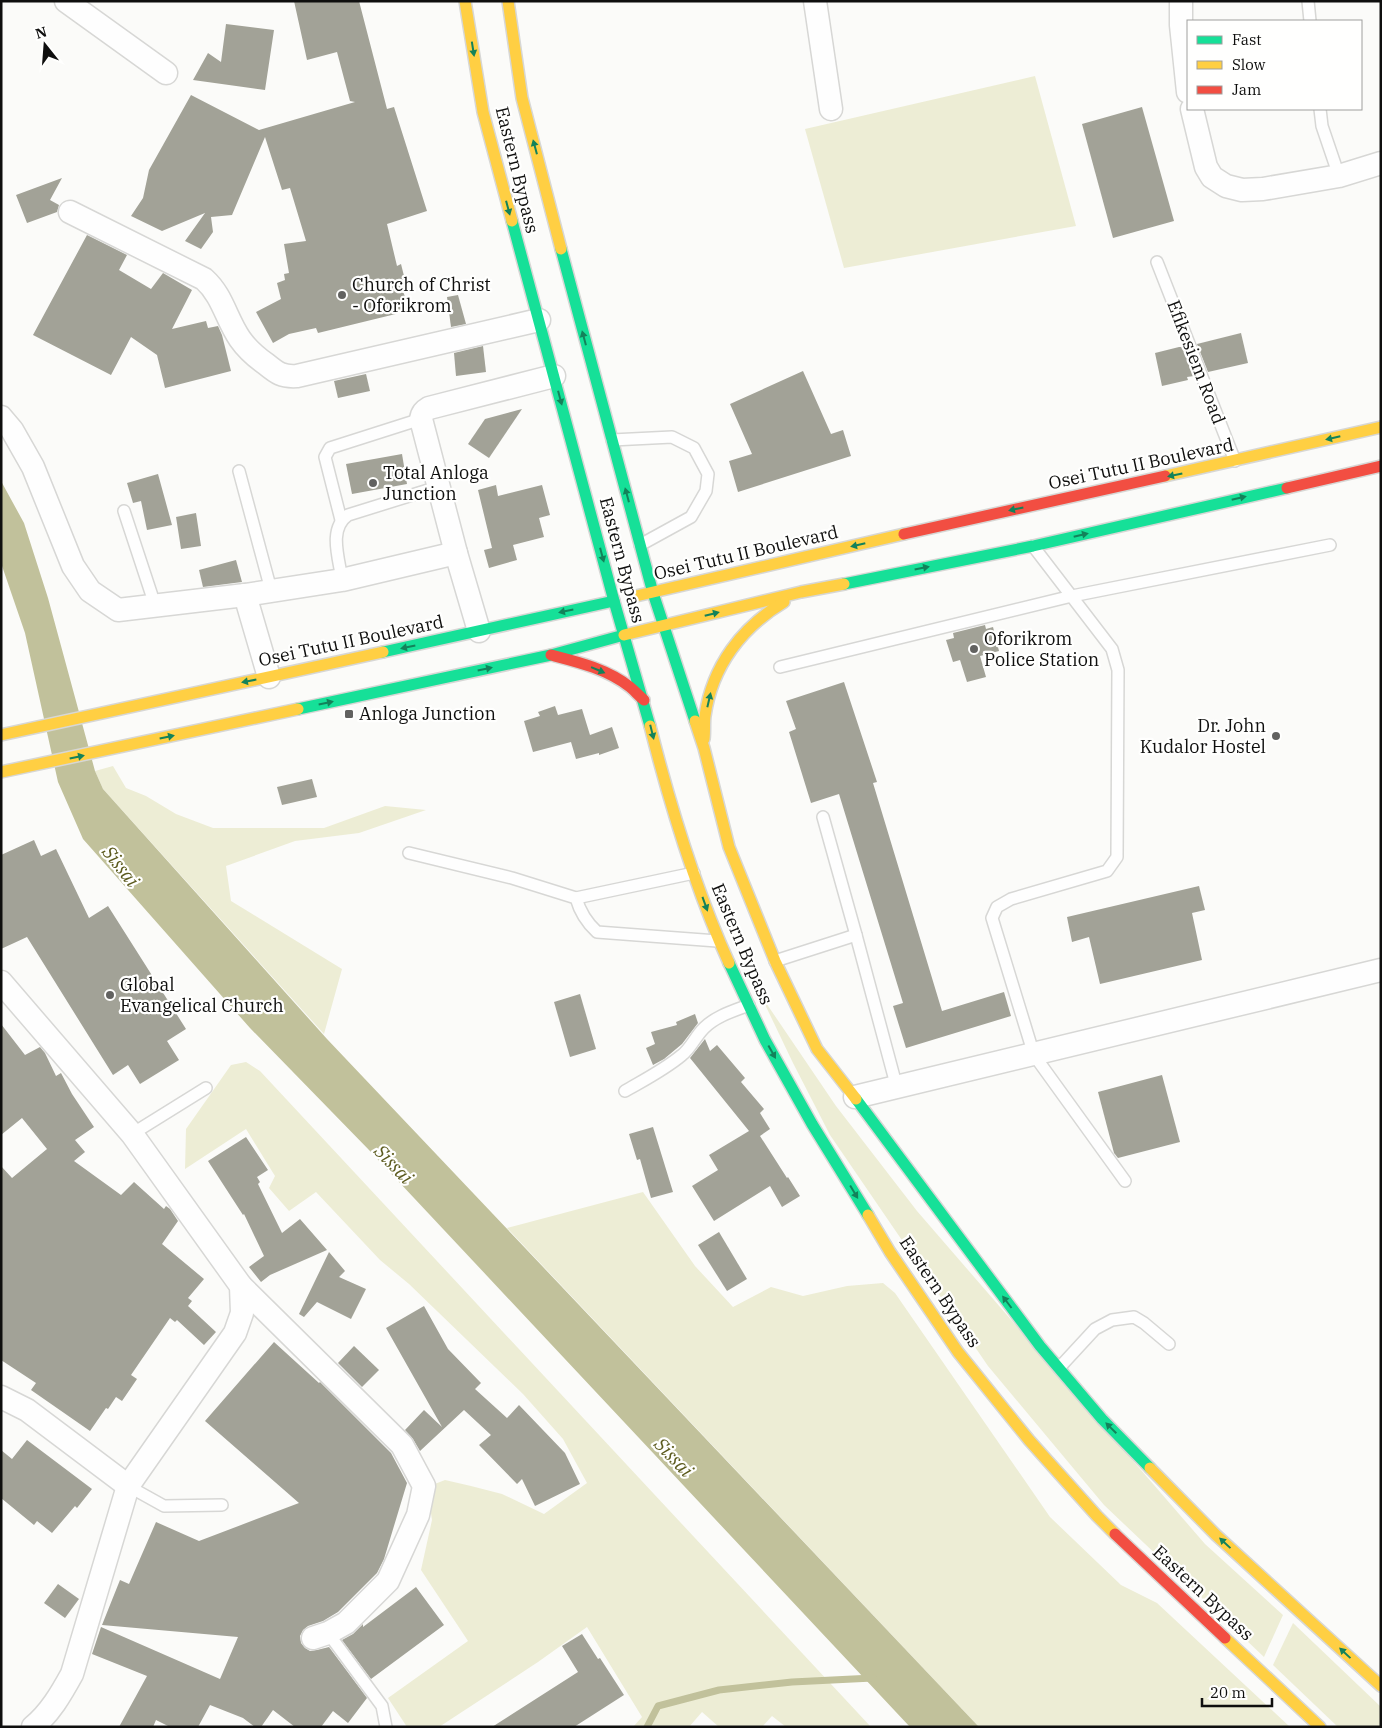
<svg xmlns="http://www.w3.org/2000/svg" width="1382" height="1728" viewBox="0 0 1382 1728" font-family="'IBM Plex Serif',serif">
  <rect width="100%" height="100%" fill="#fbfbf9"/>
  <g fill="#ededd5">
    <path d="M1035 76 1076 226 844 268 805 129Z"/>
    <path d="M113 766 126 788 146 796 176 814 213 828H324L385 806 426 810 359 833 295 841 226 866 231 901 342 969 324 1034 103 789 95 771Z"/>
    <path d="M760 994 836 1106 917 1211 1205 1544 1283 1615 1264 1657 1104 1505 988 1366 830 1135 793 1063Z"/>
    <path d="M246 1062 260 1071 871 1727H786L772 1716 762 1727H719L702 1712 689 1727H633L642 1717 587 1627 538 1662 439 1727H407L388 1698 468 1641 421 1570 432 1520 427 1487 445 1480 471 1486 502 1494 544 1514 587 1483 563 1439 523 1394 409 1284 380 1260 316 1192 289 1211 269 1188 275 1176 246 1129 185 1169 186 1129 231 1065Z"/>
    <path d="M643 1192 695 1266 733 1307 771 1287 803 1296 847 1286 883 1283 895 1293 1050 1517 1121 1585 1157 1603 1290 1727H979L507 1228Z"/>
    <path d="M1293 1623 1381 1707V1727H1338L1273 1665Z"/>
  </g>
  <path fill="#c1c19b" d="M1 481 24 523 48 598 95 771 103 789 327 1039 979 1727H910L369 1150 250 1028 83 839 58 782 25 633 1 563Z"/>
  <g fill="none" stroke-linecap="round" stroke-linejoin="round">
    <path stroke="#c1c19b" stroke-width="7" d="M647 1727 658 1706 719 1690 792 1682 873 1678"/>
  </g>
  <g fill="#a2a297">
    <path d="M294 1H359L387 109 394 107 427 211 387 224 397 266 401 264 406 284 402 285 408 311 318 333 316 328 289 334 273 343 256 312 281 299 277 283 285 280 284 274 289 273 284 244 306 241 290 188 282 190 265 137 232 215 211 217 213 232 201 249 185 241 205 213 162 231 131 216 143 198 149 170 191 95 259 130 355 102 350 101 337 52 307 60Z"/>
    <path d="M226 24 274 30 265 90 193 80 208 53 221 62Z"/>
    <path d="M1142 107 1174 221 1113 238 1082 124Z"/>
    <path d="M62 178 50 200 59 205 57 212 27 223 16 195Z"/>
    <path d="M87 235 127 255 119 270 151 289 163 273 192 290 172 329 206 321 208 328 218 326 222 335 231 371 165 388 157 355 131 337 111 375 33 335Z"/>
    <path d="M458 295 466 324 451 327 447 297Z"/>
    <path d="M1241 333 1248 363 1208 372 1197 344Z"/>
    <path d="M483 346 486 372 456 376 454 353Z"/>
    <path d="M1179 347H1182L1194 376 1187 377 1188 380 1162 386 1155 353Z"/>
    <path d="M803 371 831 434 843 430 851 456 738 492 729 461 752 454 730 404Z"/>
    <path d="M366 374 370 391 338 398 334 381Z"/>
    <path d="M522 409 489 458 468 444 485 419Z"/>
    <path d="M402 454 407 484 352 494 346 464Z"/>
    <path d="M158 474 172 525 147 530 141 501 133 503 127 483Z"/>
    <path d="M496 485 498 496 542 485 550 515 539 518 544 537 513 545 517 560 489 568 484 550 492 548 478 490Z"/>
    <path d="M196 513 201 546 181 549 176 517Z"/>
    <path d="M236 560 242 582 203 587 199 570Z"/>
    <path d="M985 625 986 629 993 627 999 651 980 656 986 677 967 682 960 660 953 662 946 640 954 638 953 633Z"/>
    <path d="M844 682 877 782 873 783 942 1011 1004 992 1011 1016 906 1048 893 1006 903 1003 839 794 811 803 789 732 796 729 786 701Z"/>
    <path d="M555 706 558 715 582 709 590 735 612 727 619 748 599 755V753L576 759 571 742 533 752 524 721 540 716 538 712Z"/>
    <path d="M312 779 317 797 282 805 277 787Z"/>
    <path d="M34 840 41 856 56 849 89 918 108 906 186 1029 167 1041 179 1060 140 1084 128 1065 113 1075 27 937 1 949V855Z"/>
    <path d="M1199 886 1205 910 1192 913 1202 960 1100 984 1089 937 1072 942 1067 917Z"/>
    <path d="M580 994 596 1049 570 1057 554 1002Z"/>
    <path d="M695 1014 698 1023 682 1044 664 1059 653 1065 646 1048 655 1044 651 1032 677 1025 676 1022Z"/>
    <path d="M1 1024 25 1055 40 1047 45 1053 56 1076 61 1073 72 1094 94 1127 75 1140 85 1152 74 1161 121 1195 134 1182 164 1209 166 1206 170 1209 178 1221 162 1244 204 1279 188 1298 192 1301 188 1306 216 1332 204 1345 177 1320 175 1322 170 1318 131 1375 137 1379 122 1401 116 1397 108 1409 106 1408 90 1431 31 1390 36 1383 1 1360V1166L12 1178 47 1149 22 1118 1 1135Z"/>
    <path d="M705 1039 710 1051 717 1045 745 1078 741 1082 764 1109 760 1113 770 1129 760 1136 787 1178 788 1177 800 1196 782 1207 770 1186 714 1221 692 1186 718 1170 709 1155 749 1131 690 1058Z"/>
    <path d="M1162 1075 1180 1142 1118 1158 1114 1153 1098 1092Z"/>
    <path d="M653 1127 673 1192 651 1198 640 1159 637 1160 629 1134Z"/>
    <path d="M246 1137 268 1170 257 1177 260 1182 258 1184 282 1233 300 1219 327 1250 270 1275 261 1282 249 1267 264 1256 244 1214 243 1215 208 1161Z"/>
    <path d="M719 1232 747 1279 727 1291 698 1245Z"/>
    <path d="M329 1252 345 1271 339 1277 366 1289 351 1319 317 1302 304 1317 299 1314Z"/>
    <path d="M424 1306 448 1349 481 1383 475 1389 507 1418 519 1405 565 1453 580 1484 535 1506 522 1479 517 1484 479 1445 491 1435 464 1410 420 1451 413 1439 405 1430 424 1410 442 1427 386 1328Z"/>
    <path d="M274 1342 319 1383 320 1382 391 1453 407 1483 384 1559 377 1573 338 1612 323 1621 308 1626 303 1630 300 1636 301 1643 305 1648 310 1651 317 1650 329 1647 367 1698 348 1723 333 1711 321 1727H295L273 1710 261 1727H255L243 1718 210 1705 198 1727H170L156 1720 153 1727H119L147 1676 92 1654 101 1627 220 1679 238 1637 102 1625 120 1580 129 1584 156 1522 199 1541 299 1503 205 1421Z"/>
    <path d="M354 1346 379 1370 362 1387 338 1363Z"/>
    <path d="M27 1440 92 1489 77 1508 75 1506 52 1533 37 1521 34 1525 1 1498V1450L12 1459Z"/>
    <path d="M58 1584 79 1599 65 1618 44 1603Z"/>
    <path d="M416 1587 444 1625 371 1679 342 1640 353 1634 363 1624V1627Z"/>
    <path d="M582 1634 598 1659 600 1658 624 1695 574 1727H492L578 1672 562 1646Z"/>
  </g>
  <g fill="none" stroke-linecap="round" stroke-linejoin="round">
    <defs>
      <g id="lane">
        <path d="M1308 1 1310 21"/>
        <path d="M1320 109 1322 126 1339 176"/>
        <path d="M1157 262 1235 461"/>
        <path d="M612 440 672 437 694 448 708 474 706 491 691 517 640 545"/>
        <path d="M239 471 271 590"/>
        <path d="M124 511 155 605"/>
        <path d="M341 520 325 457 330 448 421 419"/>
        <path d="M1033 546 1112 649 1118 670 1117 857 1107 871 1011 899 997 907 992 918 1034 1055 1125 1181"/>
        <path d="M342 580C339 558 328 529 348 515L438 487"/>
        <path d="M780 667 1072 596 1330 545"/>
        <path d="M823 817 856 935 897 1088"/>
        <path d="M409 853 512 878 576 898C580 912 586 922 597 932L717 941"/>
        <path d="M576 898 694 873"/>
        <path d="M775 961 856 935"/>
        <path d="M625 1091C644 1080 664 1070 682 1055 691 1048 695 1037 704 1028 716 1016 733 1011 749 1005"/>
        <path d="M132 1134 206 1088"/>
        <path d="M1059 1368 1095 1329 1112 1320 1134 1317 1144 1323 1169 1344"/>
        <path d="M128 1486 164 1506 222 1505"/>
        <path d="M328 1633 382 1706 386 1727"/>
      </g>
      <g id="street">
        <path d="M66 1 166 73"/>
        <path d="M815 1 831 109"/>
        <path d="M1181 1V25L1188 92"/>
        <path d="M1192 109 1206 167 1212 177 1226 186 1242 190 1263 189 1339 176 1381 163"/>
        <path d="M70 212 204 279C223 296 226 319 240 339 247 349 256 357 266 364 277 373 282 377 297 376L539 320"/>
        <path d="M1 417 12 430 33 467 73 566 90 591 118 610 245 595 342 580 456 553"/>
        <path d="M245 595 269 677"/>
        <path d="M479 631 456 553 421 419C422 413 424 411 429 408L554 376"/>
        <path d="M1 982 132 1134 241 1286 242 1313 235 1333 128 1486 72 1674C61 1694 50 1713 33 1727"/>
        <path d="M855 1097 1381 970"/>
        <path d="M241 1286 402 1445 424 1486 418 1515 388 1581 346 1623 328 1633 313 1638"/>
        <path d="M1 1397 27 1410 128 1486"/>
      </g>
      <g id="fast">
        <path d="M512 221 614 601 650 726"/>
        <path d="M561 249 653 593 695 721"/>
        <path d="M844 584 1033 546 1287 488"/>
        <path d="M383 652 614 601"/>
        <path d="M298 709 551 655 624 635"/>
        <path d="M729 963 765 1040 812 1124 868 1215"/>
        <path d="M856 1099 1040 1346 1102 1419 1150 1468"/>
      </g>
      <g id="slow">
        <path d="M465 1 483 112 512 221"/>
        <path d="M508 1 522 98 561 249"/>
        <path d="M1165 476 1381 427"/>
        <path d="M636 596 904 534"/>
        <path d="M624 635 801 592 844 584"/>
        <path d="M695 721 704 748 729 847 775 961 817 1049 856 1099"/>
        <path d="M650 726C670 805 695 888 729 963"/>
        <path d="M1 735 383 652"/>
        <path d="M704 739C705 731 704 723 705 716 712 666 742 627 784 602"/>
        <path d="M1 772 298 709"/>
        <path d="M868 1215 890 1252 958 1352 1029 1440 1097 1516 1115 1534"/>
        <path d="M1150 1468 1216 1535 1381 1686"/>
        <path d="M1225 1638 1320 1727"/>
      </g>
      <g id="jam">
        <path d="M1287 488 1381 466"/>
        <path d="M904 534 1165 476"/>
        <path d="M551 655C578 662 607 669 630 687 635 691 639 696 644 700"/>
        <path d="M1115 1534 1225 1638"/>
      </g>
    </defs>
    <use href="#lane" stroke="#d7d7d5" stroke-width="14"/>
    <use href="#street" stroke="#d7d7d5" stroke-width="25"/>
    <use href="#fast" stroke="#d7d7d5" stroke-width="14"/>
    <use href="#slow" stroke="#d7d7d5" stroke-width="14"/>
    <use href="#jam" stroke="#d7d7d5" stroke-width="14"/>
    <use href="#lane" stroke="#fefefe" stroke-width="11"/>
    <use href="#street" stroke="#fefefe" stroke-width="22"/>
    <use href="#fast" stroke="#16e098" stroke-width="11"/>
    <use href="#slow" stroke="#ffcf43" stroke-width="11"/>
    <use href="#jam" stroke="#f24e42" stroke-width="11"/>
  </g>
  <defs><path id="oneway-solid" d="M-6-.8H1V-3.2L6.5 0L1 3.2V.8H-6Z" transform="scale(1.25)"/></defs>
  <g fill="#13825a">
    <use href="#oneway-solid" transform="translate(473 49) rotate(81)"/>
    <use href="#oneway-solid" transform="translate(535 147) rotate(-105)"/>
    <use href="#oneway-solid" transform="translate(508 208) rotate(75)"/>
    <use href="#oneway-solid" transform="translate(584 338) rotate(-105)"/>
    <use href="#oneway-solid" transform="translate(560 398) rotate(75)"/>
    <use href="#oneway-solid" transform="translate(1333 438) rotate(167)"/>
    <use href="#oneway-solid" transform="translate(1175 475) rotate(168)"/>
    <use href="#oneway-solid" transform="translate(627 495) rotate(-105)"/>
    <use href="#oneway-solid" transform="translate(1239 498) rotate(-13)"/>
    <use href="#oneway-solid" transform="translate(1016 509) rotate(168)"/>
    <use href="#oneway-solid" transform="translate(1081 535) rotate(-13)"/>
    <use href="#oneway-solid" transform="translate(858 545) rotate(167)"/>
    <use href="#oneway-solid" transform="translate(602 555) rotate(75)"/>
    <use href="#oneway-solid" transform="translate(922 568) rotate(-11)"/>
    <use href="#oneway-solid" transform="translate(566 611) rotate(168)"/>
    <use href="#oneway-solid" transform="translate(712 614) rotate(-14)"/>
    <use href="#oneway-solid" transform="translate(408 647) rotate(168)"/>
    <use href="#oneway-solid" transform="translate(485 669) rotate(-12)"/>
    <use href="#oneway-solid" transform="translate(598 670) rotate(23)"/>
    <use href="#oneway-solid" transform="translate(249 681) rotate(169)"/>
    <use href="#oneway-solid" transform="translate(709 700) rotate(-77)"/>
    <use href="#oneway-solid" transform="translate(326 703) rotate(-12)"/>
    <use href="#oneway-solid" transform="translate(652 732) rotate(76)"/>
    <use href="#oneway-solid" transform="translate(167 737) rotate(-12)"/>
    <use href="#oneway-solid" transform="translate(77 757) rotate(-12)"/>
    <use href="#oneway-solid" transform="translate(705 904) rotate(70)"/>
    <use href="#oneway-solid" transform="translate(772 1052) rotate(61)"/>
    <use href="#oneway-solid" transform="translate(854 1192) rotate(59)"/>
    <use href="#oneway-solid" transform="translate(1007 1302) rotate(-127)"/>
    <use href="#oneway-solid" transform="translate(1111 1428) rotate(-135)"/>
    <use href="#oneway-solid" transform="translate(1225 1543) rotate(-137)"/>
    <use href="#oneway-solid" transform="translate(1345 1653) rotate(-137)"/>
  </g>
  <g fill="#626260" stroke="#fffffe" stroke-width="2">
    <circle cx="342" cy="295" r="5"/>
    <circle cx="373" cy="483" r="5"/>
    <circle cx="974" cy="649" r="5"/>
    <rect x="344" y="709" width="10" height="10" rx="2.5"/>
    <circle cx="1276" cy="736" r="5"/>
    <circle cx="110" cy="995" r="5"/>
  </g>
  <g text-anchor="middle" stroke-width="4.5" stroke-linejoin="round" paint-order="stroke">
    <g font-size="18" fill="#0f0f0e" stroke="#fffffe">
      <text transform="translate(517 170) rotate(76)" y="6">Eastern Bypass</text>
      <text transform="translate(1196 362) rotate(69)" y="6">Efikesiem Road</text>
      <text transform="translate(1141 464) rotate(-12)" y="6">Osei Tutu II Boulevard</text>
      <text transform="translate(746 553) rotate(-13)" y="6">Osei Tutu II Boulevard</text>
      <text transform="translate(622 560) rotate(75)" y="6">Eastern Bypass</text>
      <text transform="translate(351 641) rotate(-12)" y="6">Osei Tutu II Boulevard</text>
      <text transform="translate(742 944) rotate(67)" y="6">Eastern Bypass</text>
      <text transform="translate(940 1292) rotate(56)" y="6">Eastern Bypass</text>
      <text transform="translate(1203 1593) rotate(43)" y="6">Eastern Bypass</text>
    </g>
    <g font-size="18" fill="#0f0f0e" stroke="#fffffe" text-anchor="start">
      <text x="352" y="291">Church of Christ<tspan x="352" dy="21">- Oforikrom</tspan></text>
      <text x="383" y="479">Total Anloga<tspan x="383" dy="21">Junction</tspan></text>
      <text x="984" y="645">Oforikrom<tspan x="984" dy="21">Police Station</tspan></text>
      <text x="359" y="720">Anloga Junction</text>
      <text x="1266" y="732" text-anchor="end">Dr. John<tspan x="1266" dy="21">Kudalor Hostel</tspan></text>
      <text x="120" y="991">Global<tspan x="120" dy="21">Evangelical Church</tspan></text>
    </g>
    <g font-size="19" font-style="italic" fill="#5b5a1d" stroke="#fffffe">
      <text transform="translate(121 866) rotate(52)" y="7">Sissai</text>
      <text transform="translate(394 1164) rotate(46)" y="7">Sissai</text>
      <text transform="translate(674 1457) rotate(46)" y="7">Sissai</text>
    </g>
  </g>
  <rect width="1382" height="1728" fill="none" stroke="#0f0f0e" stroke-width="5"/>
  <rect x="1187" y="20" width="175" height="90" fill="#fffffe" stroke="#9f9f9e"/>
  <rect x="1197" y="36" width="25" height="8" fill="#16e098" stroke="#9f9f9e"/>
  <text x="1232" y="45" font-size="15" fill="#0f0f0e">Fast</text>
  <rect x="1197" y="61" width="25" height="8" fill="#ffcf43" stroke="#9f9f9e"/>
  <text x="1232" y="70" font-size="15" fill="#0f0f0e">Slow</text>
  <rect x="1197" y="86" width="25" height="8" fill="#f24e42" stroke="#9f9f9e"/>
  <text x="1232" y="95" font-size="15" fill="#0f0f0e">Jam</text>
  <g transform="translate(45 45) rotate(343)" stroke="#fffffe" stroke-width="4" paint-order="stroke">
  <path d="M0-4L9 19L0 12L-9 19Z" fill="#0f0f0e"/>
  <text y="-8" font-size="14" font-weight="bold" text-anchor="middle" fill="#0f0f0e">N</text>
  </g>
  <path d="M1202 1698v8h70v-8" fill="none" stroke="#0f0f0e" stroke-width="2.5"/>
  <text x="1210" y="1698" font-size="15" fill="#0f0f0e" stroke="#fffffe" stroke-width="4" paint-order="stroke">20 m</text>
</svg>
